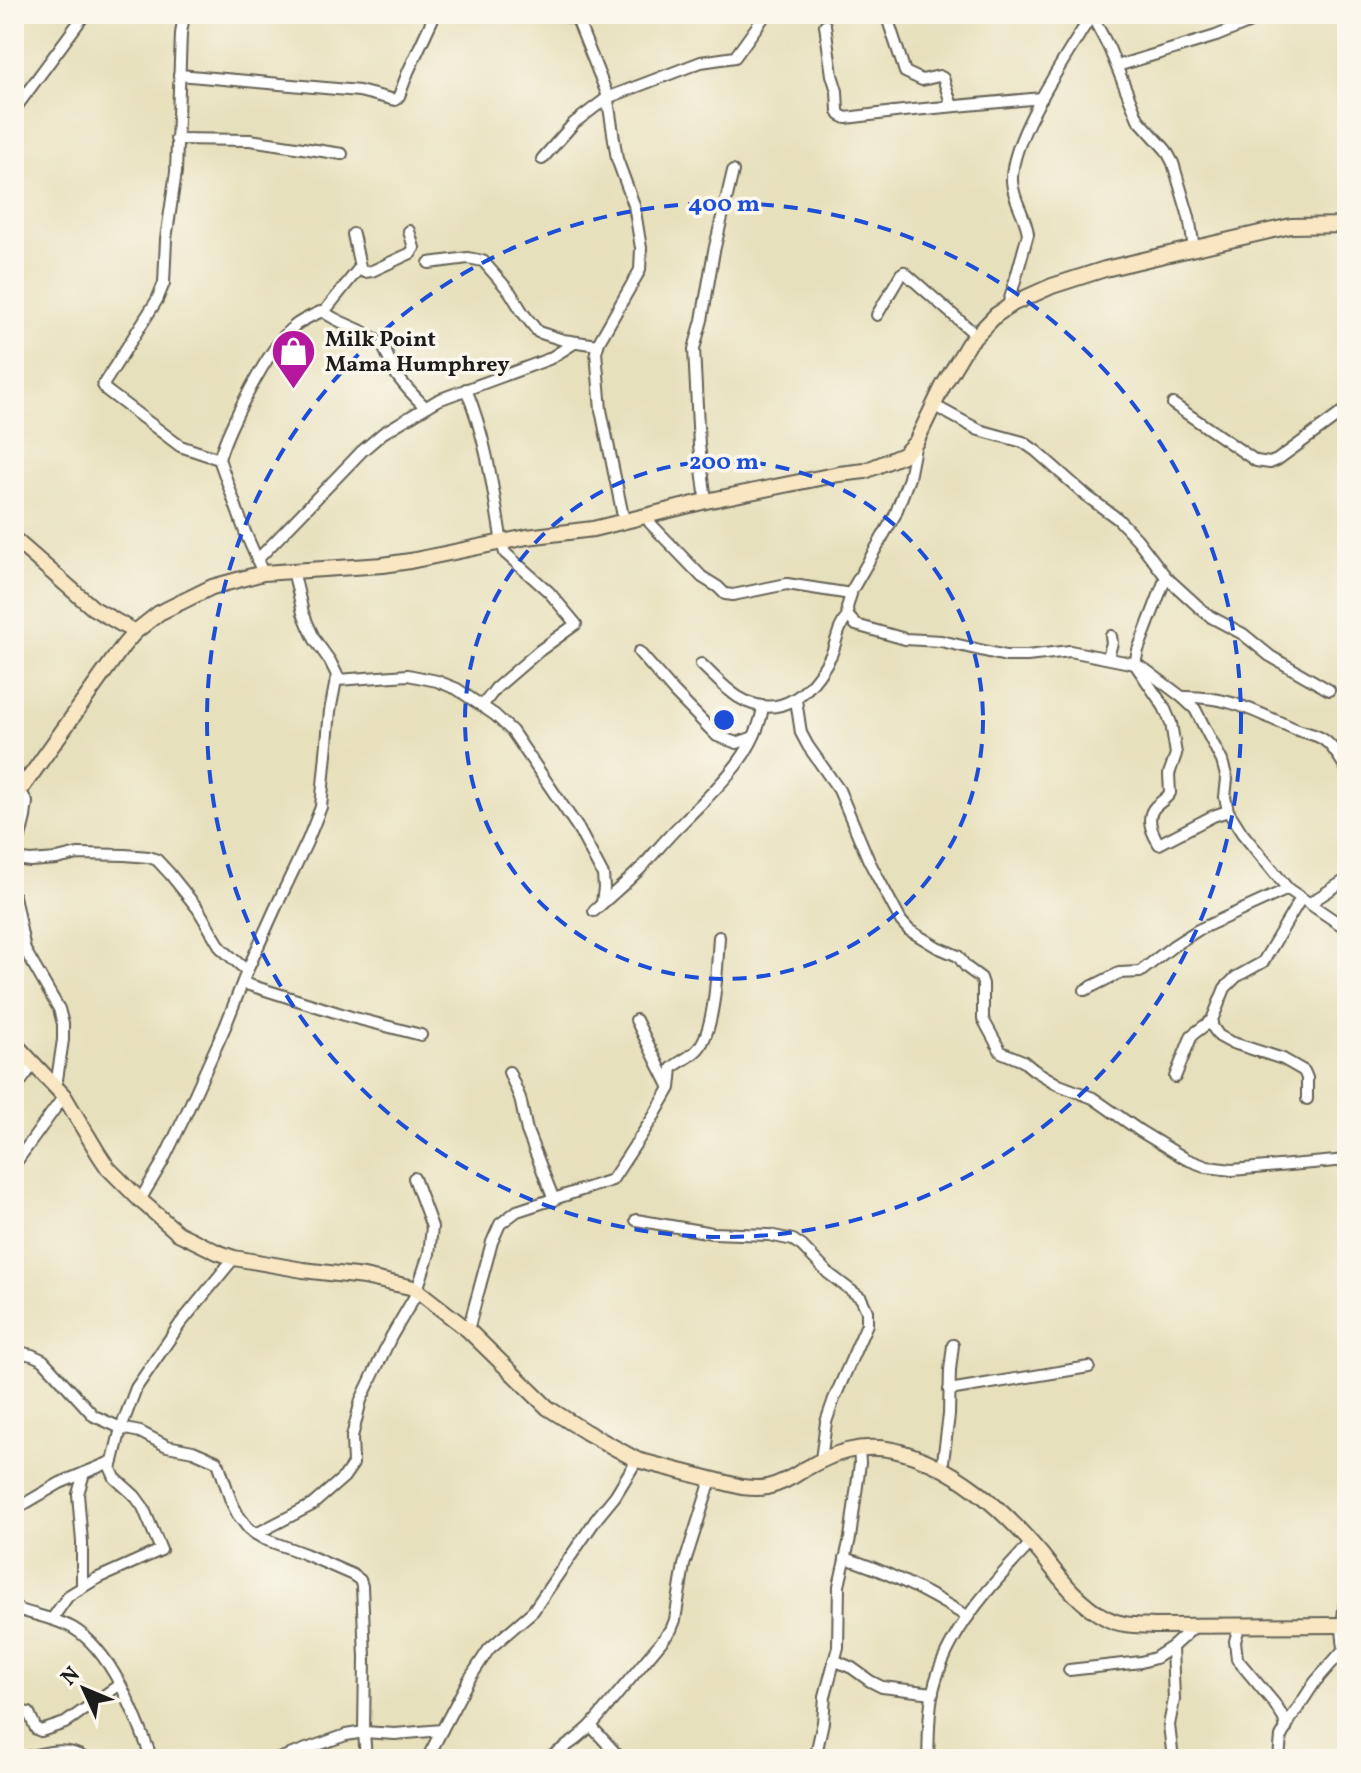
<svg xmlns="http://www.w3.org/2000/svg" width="1361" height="1773" viewBox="0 0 1361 1773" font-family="Vollkorn,serif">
  <rect width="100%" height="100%" fill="#fbf7ec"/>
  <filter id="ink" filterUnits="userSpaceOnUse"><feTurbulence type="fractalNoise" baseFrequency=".0125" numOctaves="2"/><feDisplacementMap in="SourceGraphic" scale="16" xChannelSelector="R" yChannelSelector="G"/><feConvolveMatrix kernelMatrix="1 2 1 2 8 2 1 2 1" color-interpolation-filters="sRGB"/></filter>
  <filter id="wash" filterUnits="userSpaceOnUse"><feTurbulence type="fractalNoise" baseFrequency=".006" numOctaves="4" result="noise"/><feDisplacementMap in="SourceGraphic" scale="32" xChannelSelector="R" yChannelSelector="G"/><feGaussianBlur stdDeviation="1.8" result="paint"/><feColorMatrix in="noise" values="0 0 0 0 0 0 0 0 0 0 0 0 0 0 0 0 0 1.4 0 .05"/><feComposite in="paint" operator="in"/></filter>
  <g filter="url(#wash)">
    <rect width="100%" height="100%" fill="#e7e0bc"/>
  </g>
  <g filter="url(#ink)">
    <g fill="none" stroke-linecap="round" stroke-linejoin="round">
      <defs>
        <g id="street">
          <path d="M184 14 181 34 176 172 166 239 164 283 157 300 103 385 106 390 180 446 219 459 245 532 263 573"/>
          <path d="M557 14 577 19"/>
          <path d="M580 14 577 19 607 94 617 159 634 205 641 248 640 270 599 342 596 352 601 410 624 521"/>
          <path d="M886 14 905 72 922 80 939 76 943 78 952 106"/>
          <path d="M1091 14 1109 48 1138 119 1166 150 1173 163 1189 217 1194 248"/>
          <path d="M825 25 832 75 837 91 838 111 840 115 846 118 903 111 1042 98"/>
          <path d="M1117 66 1216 36 1270 14"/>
          <path d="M179 75 359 91 395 100 399 96 408 72 435 14"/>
          <path d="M14 110 85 14"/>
          <path d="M176 139 250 140 342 154"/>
          <path d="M542 159 574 123 607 98 701 62 735 57 766 14"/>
          <path d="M429 263 468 258 483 261 510 292 523 313 538 332 563 340 598 345"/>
          <path d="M359 269 364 272 372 271 411 253 414 248 409 231"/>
          <path d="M1008 306 1028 234C1026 216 1013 201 1012 181 1010 138 1068 54 1091 16"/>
          <path d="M324 312 360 267 353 234"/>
          <path d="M877 315 901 274 904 272 976 335"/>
          <path d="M466 389C487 440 493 490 502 543L505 553 549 592 576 624 539 651 496 688 482 706"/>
          <path d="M1173 404 1256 461 1270 463 1277 460 1347 409"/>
          <path d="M933 405 979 430 1023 442 1036 451 1088 497 1118 519 1137 539 1166 577 1200 608 1211 617 1243 634 1270 656 1329 690"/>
          <path d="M916 442 909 478 895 515 852 590 847 608 848 616 856 625 905 639 941 641 1006 656H1027L1070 651 1135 664 1146 670 1182 697 1195 709 1222 761 1227 779 1225 797 1228 811 1242 833 1288 889 1347 929"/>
          <path d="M219 459C228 428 268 348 293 327 300 321 311 316 320 312H324C341 325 363 328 379 342 387 349 388 360 393 369 398 379 417 399 425 407"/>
          <path d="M706 501 699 445 694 349 702 320 714 251 733 171"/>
          <path d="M646 516 650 523 702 577 718 587 725 594 733 595 787 584 851 594"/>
          <path d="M257 560 362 451 383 433 438 400 549 359 576 342"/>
          <path d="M1166 577 1138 650 1135 664 1164 707 1171 723 1176 754 1169 774 1170 793C1166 799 1160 802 1155 807 1145 818 1152 833 1159 844L1213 816 1228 811"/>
          <path d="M639 652 674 692 717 736 737 743 751 738"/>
          <path d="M1108 657 1112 643 1111 636"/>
          <path d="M701 664C713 675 724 688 738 697 780 723 812 692 831 655 837 642 837 628 848 616"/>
          <path d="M337 680 408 675 437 681 457 689 495 715 512 731 578 828 603 875 604 888 602 903"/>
          <path d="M1182 697C1230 696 1253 711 1295 729 1305 733 1316 734 1324 740 1334 747 1341 760 1347 770"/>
          <path d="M796 700 801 733 808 746 839 790 869 861 901 921 909 930 937 947 958 956 966 967 981 978 983 984V1019L1001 1052 1023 1061 1034 1070 1059 1085 1093 1098 1140 1131 1186 1159 1207 1167 1232 1170 1347 1160"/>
          <path d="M14 766 24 786"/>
          <path d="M15 859 30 861 57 859 78 854 125 855 149 857 157 860 170 874 198 909 221 948 247 971"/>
          <path d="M14 862 25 817 27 802 21 792"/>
          <path d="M14 896 25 950 59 1009 63 1024V1040L56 1086"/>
          <path d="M1301 898 1263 962 1236 977 1225 988 1212 1020V1026L1219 1036 1230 1042 1283 1059 1304 1071 1307 1078V1099"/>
          <path d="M1310 903 1347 879"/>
          <path d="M594 911C609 897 625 884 640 869 654 854 667 837 682 823 714 790 756 755 763 707"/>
          <path d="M243 983 351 1017 421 1035"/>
          <path d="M1085 990 1119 973 1140 972 1173 946 1198 930 1288 889"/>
          <path d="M636 1020 669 1086"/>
          <path d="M509 1072 520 1098 527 1131 554 1200"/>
          <path d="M1175 1077 1192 1035 1212 1020"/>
          <path d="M14 1091 34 1063"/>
          <path d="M14 1165 64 1096"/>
          <path d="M140 1200 162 1163 185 1116 225 1027 247 971 275 909 307 842 321 807 330 711 337 675 330 661 315 640 309 627 303 613 293 570"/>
          <path d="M636 1220 712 1233 769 1235 793 1240 802 1246 828 1273 861 1298 867 1311V1324L834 1399 826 1422 821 1460"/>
          <path d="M468 1330 492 1242 500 1224 517 1211 612 1180 654 1116 670 1088 672 1068C680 1061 691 1057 698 1049 716 1028 717 964 719 937"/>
          <path d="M14 1351 32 1355 43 1360 94 1416 121 1428 140 1432 167 1446 193 1451 216 1461 219 1465 231 1501 238 1515 248 1528 254 1533 264 1539 305 1554 353 1575 360 1580 362 1586 365 1657 364 1732 366 1759"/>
          <path d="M949 1390 1089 1367"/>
          <path d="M942 1469 949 1415 950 1370 953 1345"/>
          <path d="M14 1510 60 1483 113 1461"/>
          <path d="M256 1534 312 1505 344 1477 353 1464 352 1437 361 1400 391 1337 415 1296 429 1254 432 1227 414 1178"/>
          <path d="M845 1558C888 1571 929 1593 968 1617"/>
          <path d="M82 1587V1542L78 1494 84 1473"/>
          <path d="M1347 1592C1343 1613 1339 1636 1347 1657"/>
          <path d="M14 1608C33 1615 55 1618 73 1628 113 1652 136 1717 152 1759"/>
          <path d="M52 1619 68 1596 96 1579 161 1550 143 1507 135 1496 115 1478 111 1469 113 1461 121 1428 136 1388 180 1324 234 1258"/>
          <path d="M1240 1624 1235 1641 1237 1659 1274 1703 1284 1719 1286 1729"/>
          <path d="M1172 1647 1174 1700 1169 1725 1173 1759"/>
          <path d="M834 1660 852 1668 870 1681 882 1687 933 1693"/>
          <path d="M1069 1670 1141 1662 1155 1658 1172 1647 1195 1626"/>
          <path d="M14 1716 23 1712 29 1713 36 1729 41 1731 65 1723 119 1685"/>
          <path d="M591 1726 621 1759"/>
          <path d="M816 1754 823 1722 825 1696 838 1647 839 1586 850 1538 860 1463 859 1448"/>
          <path d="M14 1759C39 1756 63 1743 86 1759"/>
          <path d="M278 1759 346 1735 364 1732 395 1734 442 1730 468 1681 489 1649 533 1611 597 1518 615 1496 637 1460"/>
          <path d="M427 1759 442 1730"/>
          <path d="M548 1759 575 1740 591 1726 671 1630 675 1620 684 1565 711 1480"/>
          <path d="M801 1759 816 1754 838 1759"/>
          <path d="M928 1759C929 1737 928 1713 933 1691 946 1633 991 1585 1031 1543"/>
          <path d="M1279 1759 1281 1737 1290 1720 1315 1682 1344 1649"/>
        </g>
        <g id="secondary">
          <path d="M14 539 93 608 135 632"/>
          <path d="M14 799 123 646 135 632 159 613 212 587 263 573 383 565 410 561 527 537 593 529 706 501 839 474 865 471 903 455 916 442 943 386 968 344 996 315 1014 303 1052 286 1105 269 1156 257 1291 226 1347 225"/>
          <path d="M14 1043 64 1096 98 1153 108 1168 140 1200 178 1233 217 1252 234 1258 303 1270 364 1277 410 1287 418 1291 468 1330 548 1408 586 1432 637 1460 742 1487C750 1488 759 1489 767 1487 781 1484 793 1477 805 1469 833 1453 860 1443 893 1450 954 1464 1002 1508 1041 1554 1060 1578 1079 1604 1106 1618 1121 1626 1138 1625 1154 1626L1347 1625"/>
        </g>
      </defs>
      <use href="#street" stroke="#636154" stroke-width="14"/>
      <use href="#secondary" stroke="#636154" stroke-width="18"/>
      <use href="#street" stroke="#fff" stroke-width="10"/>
      <use href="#secondary" stroke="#f9e7c3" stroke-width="14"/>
    </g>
  </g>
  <g fill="none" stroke="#1d4ed8" stroke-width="4" stroke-dasharray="14 10">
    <circle cx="724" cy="720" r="259"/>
    <circle cx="724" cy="720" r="517"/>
  </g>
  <defs>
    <symbol id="shop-pin" viewBox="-11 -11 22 30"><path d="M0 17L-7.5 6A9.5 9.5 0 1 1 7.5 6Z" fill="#b5179e" stroke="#fbf7ec"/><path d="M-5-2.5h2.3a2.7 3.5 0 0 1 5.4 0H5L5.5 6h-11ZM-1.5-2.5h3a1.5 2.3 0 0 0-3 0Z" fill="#fff"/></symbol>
  </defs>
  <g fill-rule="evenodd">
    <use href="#shop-pin" x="268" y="326" width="51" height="69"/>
  </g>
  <g text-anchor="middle" stroke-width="7" stroke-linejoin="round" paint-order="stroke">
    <g font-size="22" font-weight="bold" fill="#1c1c1c" stroke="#fbf7ec" text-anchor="start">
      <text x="325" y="346">Milk Point<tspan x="325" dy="25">Mama Humphrey</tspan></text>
    </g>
  </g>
  <circle cx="724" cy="720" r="12" fill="#1d4ed8" stroke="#fbf7ec" stroke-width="4"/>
  <g font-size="24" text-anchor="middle" font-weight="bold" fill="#1d4ed8" stroke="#fbf7ec" stroke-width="7" stroke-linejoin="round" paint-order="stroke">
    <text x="724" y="211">400 m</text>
    <text x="724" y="469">200 m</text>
  </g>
  <rect width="1361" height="1773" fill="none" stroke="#fbf7ec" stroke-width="48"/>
  <g transform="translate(84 1689) rotate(314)" stroke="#fbf7ec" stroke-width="6" paint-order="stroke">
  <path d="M0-6L14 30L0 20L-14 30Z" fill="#1c1c1c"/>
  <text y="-12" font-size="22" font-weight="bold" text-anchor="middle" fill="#1c1c1c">N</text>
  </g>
</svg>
